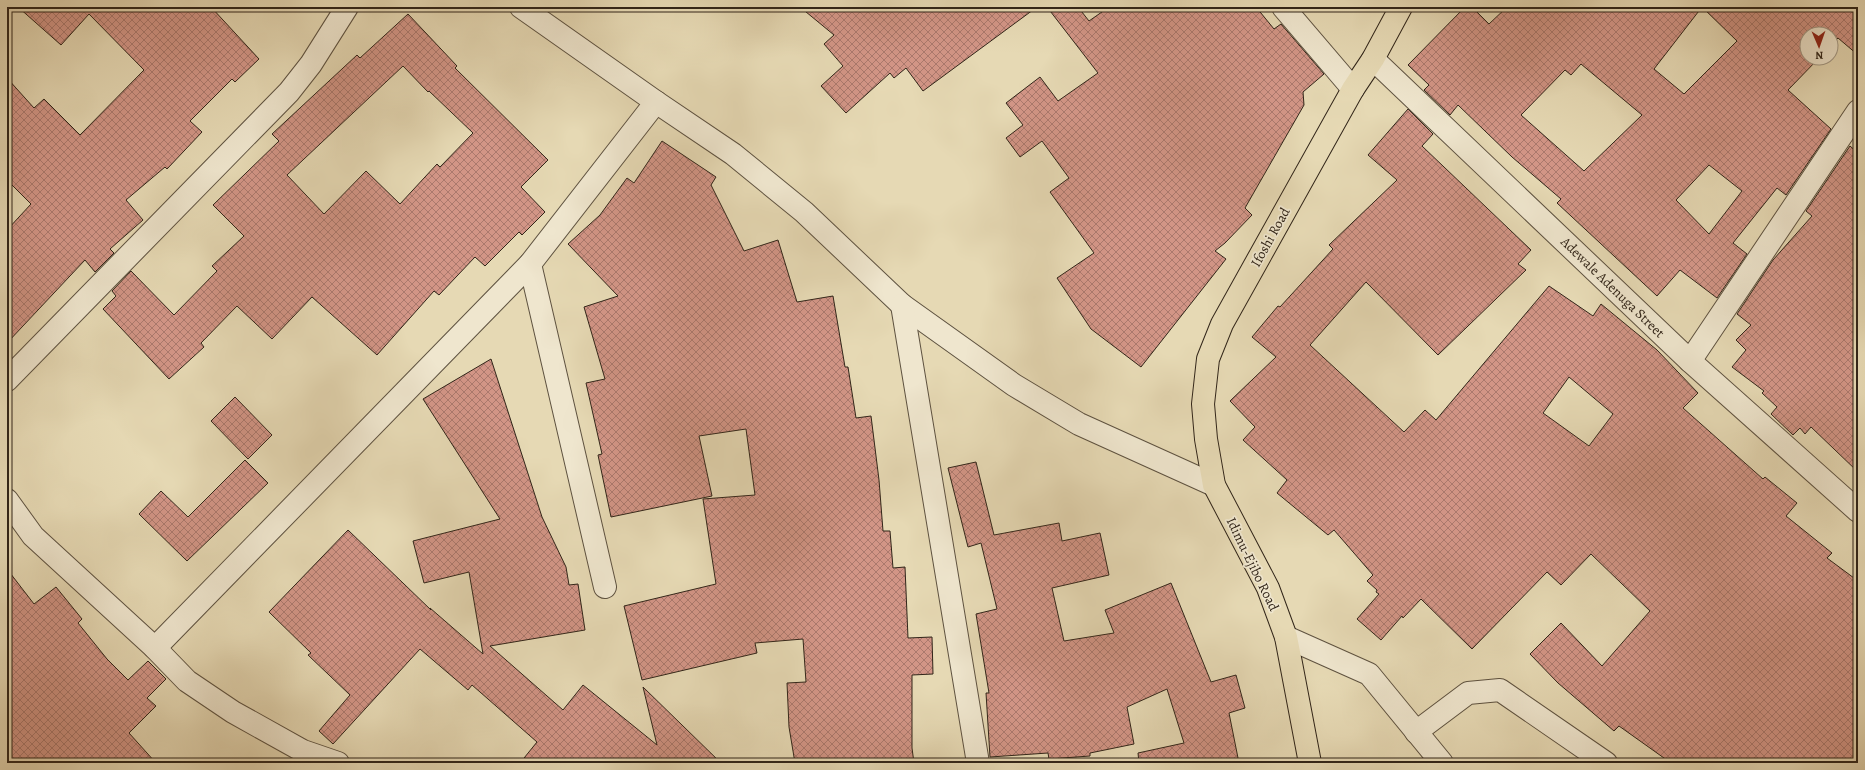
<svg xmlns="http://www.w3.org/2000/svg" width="1865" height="770" viewBox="0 0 1865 770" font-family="Alegreya,serif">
  <defs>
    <pattern id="building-cross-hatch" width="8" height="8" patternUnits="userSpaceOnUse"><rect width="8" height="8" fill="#d29586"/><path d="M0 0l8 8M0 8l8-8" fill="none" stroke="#ab796d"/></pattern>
  </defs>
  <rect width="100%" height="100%" fill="#e6d9b4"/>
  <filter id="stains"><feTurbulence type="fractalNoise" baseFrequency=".005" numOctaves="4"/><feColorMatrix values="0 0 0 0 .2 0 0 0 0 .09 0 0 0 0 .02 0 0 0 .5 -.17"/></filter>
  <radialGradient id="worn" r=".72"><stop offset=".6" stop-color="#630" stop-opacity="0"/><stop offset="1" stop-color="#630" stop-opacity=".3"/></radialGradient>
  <g fill="url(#building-cross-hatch)" stroke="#312519" fill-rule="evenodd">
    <path d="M18 7H211L259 59 235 82 232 79 190 121 202 132 167 169 165 167 126 200 143 220 110 249 114 253 95 272 85 260 7 343V230L31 204 7 180V78L34 108 44 99 80 135 144 70 89 14 61 45Z"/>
    <path d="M800 7H1037L923 91 906 68 894 78 890 73 846 113 821 86 843 66 824 44 834 35Z"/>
    <path d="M1047 7H1078L1089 21 1109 7H1256L1274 29 1281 24 1324 74 1303 92 1304 105 1245 208 1252 215 1225 243 1215 251 1226 259 1141 367 1091 329 1057 278 1094 253 1050 192 1069 178 1042 141 1020 157 1006 138 1023 125 1006 103 1040 77 1058 101 1098 73Z"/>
    <path d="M1465 7H1472L1489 24 1507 7H1702L1654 69 1684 94 1737 41 1702 7H1858V55L1838 38 1831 45V34H1807V58H1819L1788 90 1831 129 1786 195 1777 188 1733 243 1747 254 1717 298 1680 270 1657 296 1557 203 1561 199 1512 157 1458 105 1450 115 1424 90 1429 85 1408 65ZM1581 64 1642 115 1584 171 1521 115 1565 70 1571 75ZM1709 165 1742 191 1709 234 1676 200Z"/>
    <path d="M408 14 457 66 455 68 548 160 521 187 545 212 522 235 519 232 485 266 475 257 439 295 434 291 377 355 312 297 272 339 237 306 201 343 204 347 169 379 103 309 116 296 112 291 131 271 174 315 217 271 212 266 244 236 213 205 279 141 272 134 357 55 360 58ZM403 66 428 92 429 91 473 133 440 167 437 164 400 204 366 171 324 214 287 175Z"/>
    <path d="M1408 109 1433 134 1422 146 1531 250 1518 264 1526 270 1438 355 1366 282 1310 345 1404 432 1425 410 1436 420 1549 286 1593 316 1601 304 1657 350 1698 393 1683 408 1763 479 1765 477 1797 503 1786 516 1832 553 1827 558 1858 581V763H1671L1619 726 1614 731 1558 683 1530 654 1561 623 1602 666 1650 611 1591 554 1561 585 1547 572 1472 649 1421 599 1403 618 1402 616 1381 640 1357 619 1379 594 1376 592 1377 590 1367 581 1373 575 1334 530 1328 535 1277 493 1287 480 1243 440 1255 427 1230 401 1276 357 1252 337 1278 306 1280 307 1333 249 1329 245 1397 180 1368 155ZM1569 377 1613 414 1589 446 1543 413Z"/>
    <path d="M662 141 716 177 711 185 744 251 778 240 797 302 833 296 845 367H848L856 418 871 416 879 480 883 531H890L893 568 905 567 908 638 932 637 933 674 912 675V748L914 763H795L789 727 787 683 806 682 803 639 755 643 757 653 642 680 624 606 716 584 703 499 755 495 746 429 699 436 712 496 611 517 598 455 602 454 586 383 605 379 584 307 618 296 568 244 600 215 627 178 634 183Z"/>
    <path d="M1850 146 1858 153V472L1811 427 1805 434 1800 428 1793 435 1771 414 1777 407 1762 393 1764 391 1732 367 1746 350 1736 340 1751 325 1737 314 1773 260 1812 216 1806 211Z"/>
    <path d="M491 359 542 517 566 567 569 585 578 584 585 630 490 646 563 710 583 685 657 745 643 687 721 763H520L537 742 472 685 468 690 420 649 333 744 319 731 350 695 308 655 311 653 269 612 348 530 431 610 430 608 483 654 469 572 424 583 413 541 500 519 423 399Z"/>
    <path d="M235 397 272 435 248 459 211 421Z"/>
    <path d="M245 460 268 483 187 561 139 514 161 491 188 517Z"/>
    <path d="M976 462 994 535 1059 523 1062 541 1100 533 1109 575 1052 588 1064 641 1114 633 1105 610 1171 583 1211 682 1236 675 1245 708 1229 713 1239 763H1139L1138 753 1184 743 1167 689 1127 707 1134 744 1090 753V756L1049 759 1048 753 990 757 986 693H989L976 614 997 609 981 543 968 547 948 468Z"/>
    <path d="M7 569 34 604 56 587 82 619 78 623 107 659 128 680 148 661 166 679 147 698 156 706 129 733 156 763H7Z"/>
  </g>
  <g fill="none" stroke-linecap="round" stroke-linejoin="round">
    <defs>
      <g id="minor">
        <path d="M521 7 656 102 733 154 804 212 902 305 1014 385 1079 424 1214 485"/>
        <path d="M1283 7 1353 89"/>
        <path d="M1373 59 1690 361 1858 511"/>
        <path d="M530 264 605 587"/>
        <path d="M902 305 978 763"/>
        <path d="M1690 361 1858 111"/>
        <path d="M7 380 289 92 311 64 347 7"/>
        <path d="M7 500 33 536 155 648 187 681 233 712 303 751 338 763"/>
        <path d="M1286 637 1369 674 1442 763"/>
        <path d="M155 648 530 264 656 102"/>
        <path d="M1416 732 1468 693 1500 690 1606 763"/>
      </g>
      <path id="major" d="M1310 763 1286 637 1268 588 1214 485 1206 439 1203 404 1208 359 1222 324 1353 89 1373 59 1401 7"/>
    </defs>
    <use href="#minor" stroke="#5e5240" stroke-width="24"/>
    <use href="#major" stroke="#312519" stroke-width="24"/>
    <use href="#minor" stroke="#efe6ce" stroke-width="22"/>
    <use href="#major" stroke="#e6d9b4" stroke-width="22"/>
  </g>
  <g text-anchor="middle" stroke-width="3.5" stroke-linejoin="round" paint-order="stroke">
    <g font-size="14" fill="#312519" stroke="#efe6ce">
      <text transform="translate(1270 237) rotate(-61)" y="5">Ifoshi Road</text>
      <text transform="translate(1613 287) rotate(44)" y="5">Adewale Adenuga Street</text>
      <text transform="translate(1253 564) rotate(64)" y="5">Idimu-Ejibo Road</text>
    </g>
  </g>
  <rect width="1865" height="770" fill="none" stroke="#e6d9b4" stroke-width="24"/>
  <rect x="8" y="8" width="1849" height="754" fill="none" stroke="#312519" stroke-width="2"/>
  <rect x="12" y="12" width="1841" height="746" fill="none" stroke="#312519"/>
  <g transform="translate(1819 46) rotate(178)"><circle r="19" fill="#efe6ce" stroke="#a39986"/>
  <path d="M0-3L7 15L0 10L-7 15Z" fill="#8f2418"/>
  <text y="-6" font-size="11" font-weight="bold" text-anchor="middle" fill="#312519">N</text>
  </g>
  <rect width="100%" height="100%" filter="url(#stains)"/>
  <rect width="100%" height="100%" fill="url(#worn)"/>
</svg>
